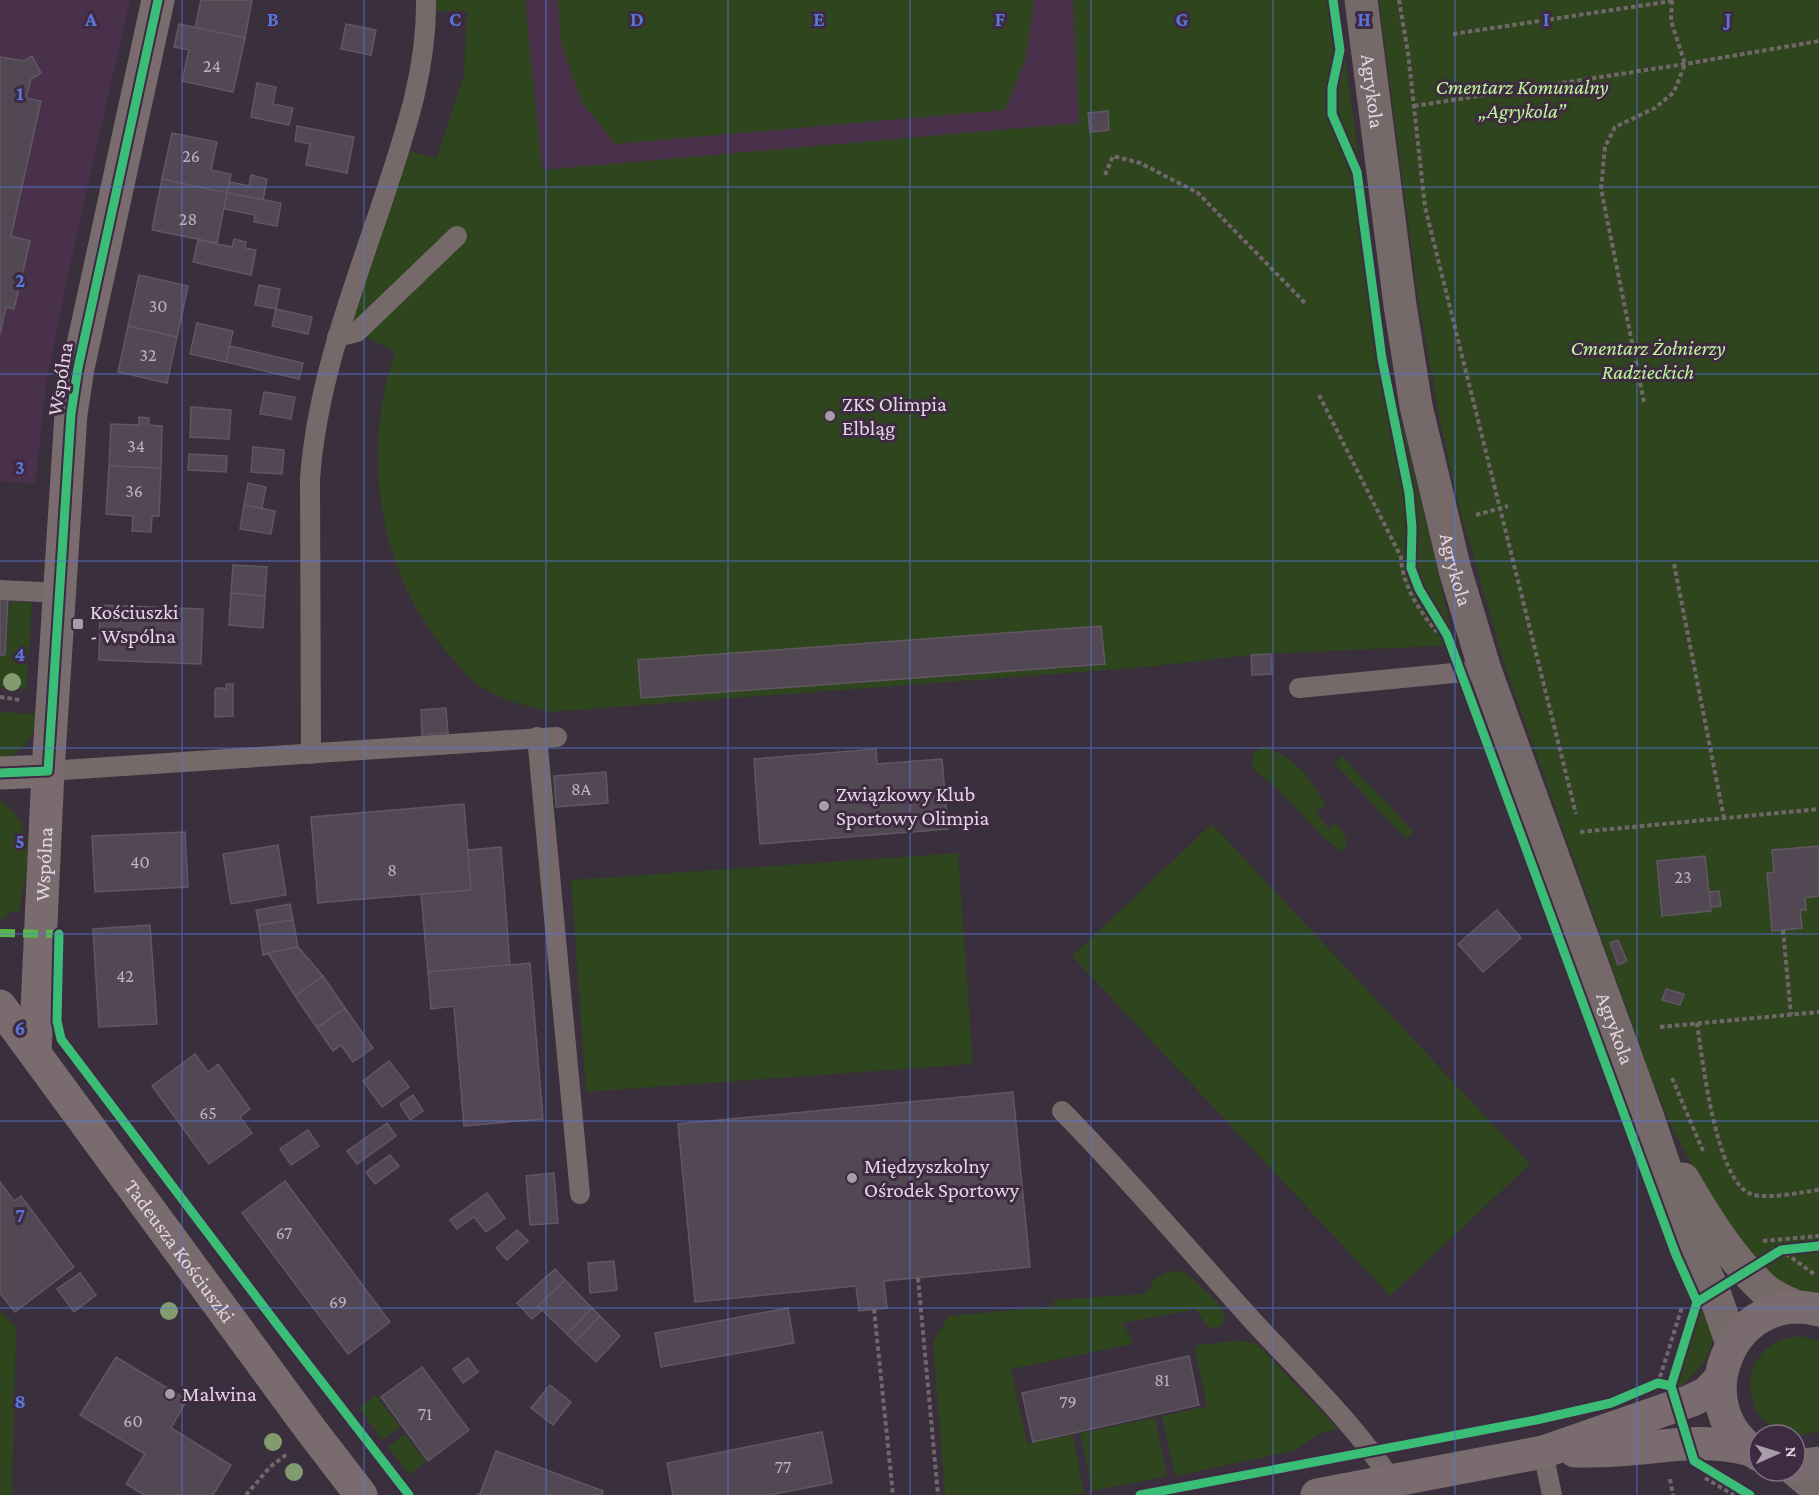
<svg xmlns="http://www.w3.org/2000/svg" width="1819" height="1495" viewBox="0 0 1819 1495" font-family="'Crimson Pro',serif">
  <rect width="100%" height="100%" fill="#3a2f3c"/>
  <g fill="#49314c">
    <path d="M0 0H130L73 251 46 385 35 484 0 481Z"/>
    <path d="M525 0H1073L1080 123 542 170Z"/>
  </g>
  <g fill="#2f451e">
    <path d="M426 0H525L542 170 1079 123 1073 0H1337L1386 353 1455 645 1251 655 1147 667 550 712C528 706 506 702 486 690 470 681 459 666 447 652 377 571 361 451 395 352L357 332 337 337 400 149 437 158 464 74 467 11H426Z"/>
    <path d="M558 0H1034V1L1026 57 1005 110 615 144 582 103 561 43Z"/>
    <path d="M1379 0H1819V1293L1794 1289 1769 1276 1713 1204 1672 1128 1649 1071 1505 666 1457 499 1439 416 1418 297Z"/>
    <path d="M13 601 32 603 26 689 0 687V656H6L9 607Z"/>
    <path d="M0 712 38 714C32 740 25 751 0 761Z"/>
    <path d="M1262 747C1297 757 1308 776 1326 805L1316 812 1328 828 1337 823 1346 838 1347 844 1342 852 1322 836 1278 789 1252 768 1253 754Z"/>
    <path d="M1342 756 1413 831 1407 840 1336 765V762Z"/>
    <path d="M0 800C42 829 26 870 19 912H9L8 916 0 920Z"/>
    <path d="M1212 824 1530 1164 1390 1296 1072 956Z"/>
    <path d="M958 853 973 1064 586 1092 571 880Z"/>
    <path d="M1170 1271 1182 1272 1189 1275 1223 1308 1224 1321 1220 1327 1209 1328 1195 1309 1123 1323 1133 1344 1011 1369 1027 1444 1073 1435 1084 1493 1071 1495H945L933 1342 949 1316 1054 1306V1300L1145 1294 1156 1278Z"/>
    <path d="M1704 1304C1707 1312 1713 1323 1713 1332 1714 1356 1695 1375 1678 1388L1677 1383 1700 1307Z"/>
    <path d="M0 1311 16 1327 12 1495H0Z"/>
    <path d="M1799 1336 1819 1341V1431C1743 1456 1721 1344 1799 1336Z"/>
    <path d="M1239 1340 1257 1344 1338 1429 1319 1434 1293 1451 1175 1476 1162 1416 1207 1406 1194 1346Z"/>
    <path d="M376 1395 400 1427 383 1440 359 1408Z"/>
    <path d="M1155 1418 1167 1476 1092 1491 1080 1433Z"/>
    <path d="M405 1434 426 1462 409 1474 388 1447Z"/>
  </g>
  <g fill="#524853" stroke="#615762" stroke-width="1.5">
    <path d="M201 0H252L245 38 195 28Z"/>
    <path d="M179 24 245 38 233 92 182 81 189 50 174 47Z"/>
    <path d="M346 24 376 30 371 55 341 49Z"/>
    <path d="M32 56 41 73 31 79 26 98 41 101 11 236 30 241 14 309 6 307 0 334V57L24 61Z"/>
    <path d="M257 83 276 87 273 104 293 108 289 125 251 117Z"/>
    <path d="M1108 111 1109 130 1090 132 1088 113Z"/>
    <path d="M297 126 354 137 347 173 306 165 310 144 295 141Z"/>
    <path d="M172 133 217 142 211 170 231 174 227 193 162 179Z"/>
    <path d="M251 175 267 179 263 200 227 193 230 182 249 186Z"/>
    <path d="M162 179 227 193 217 243 152 230Z"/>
    <path d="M227 193 281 203 277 226 254 222 255 215 224 209Z"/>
    <path d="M234 239 246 242 245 248 256 250 251 275 193 262 198 240 232 247Z"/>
    <path d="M139 275 188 286 177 337 128 326Z"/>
    <path d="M259 285 280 289 276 309 255 305Z"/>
    <path d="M276 309 312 317 308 334 272 326Z"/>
    <path d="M197 323 233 331 226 362 190 354Z"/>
    <path d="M128 326 177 337 167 383 118 372Z"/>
    <path d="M230 346 303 363 299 379 226 362Z"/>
    <path d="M264 392 295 397 291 419 260 414Z"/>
    <path d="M191 407 231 410 229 439 190 437Z"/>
    <path d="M139 417 149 418V425L162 426 161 468 109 466 111 424 139 425Z"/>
    <path d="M253 447 284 450 282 474 251 472Z"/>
    <path d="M189 454 227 456 226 472 188 470Z"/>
    <path d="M109 466 161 468 159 516H152L151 532 132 531 133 516 106 514Z"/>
    <path d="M248 483 266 487 262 508 244 505Z"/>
    <path d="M244 505 275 511 271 534 240 529Z"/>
    <path d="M233 565 267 567 265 596 231 593Z"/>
    <path d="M231 593 265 596 263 628 229 625Z"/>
    <path d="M0 596 8 597 5 655H0Z"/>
    <path d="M100 605 203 609 201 664 99 660Z"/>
    <path d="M1101 626 1105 664 641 698 638 660Z"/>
    <path d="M1271 654 1272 674 1252 675 1251 655Z"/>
    <path d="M226 684H233V716L215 717V690L217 688H223L226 690Z"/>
    <path d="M446 708 448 733 422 735 421 710Z"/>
    <path d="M876 749 877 764 942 759 948 829 760 844 754 759Z"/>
    <path d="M606 772 608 803 556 807 554 776Z"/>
    <path d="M464 804 471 890 318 903 311 817Z"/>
    <path d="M185 832 188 887 95 892 92 836Z"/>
    <path d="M278 845 286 895 231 904 223 854Z"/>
    <path d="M1819 846V896L1805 898 1806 910H1800L1802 928 1772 931 1767 873 1774 872 1772 850Z"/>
    <path d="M501 847 510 965 428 972 421 894 471 890 468 850Z"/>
    <path d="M1705 856 1711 911 1662 916 1657 861Z"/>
    <path d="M1719 891 1721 906 1711 907 1709 892Z"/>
    <path d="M290 904 293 920 259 925 256 910Z"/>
    <path d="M1497 910 1521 938 1483 972 1458 944Z"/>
    <path d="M293 920 298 947 263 955 259 925Z"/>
    <path d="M150 925 157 1024 99 1027 93 929Z"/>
    <path d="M1618 940 1627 961 1618 965 1610 943Z"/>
    <path d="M298 947 323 976 295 996 268 953Z"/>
    <path d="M530 963 543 1119 464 1126 454 1006 431 1009 428 972Z"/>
    <path d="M323 976 345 1008 317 1028 295 996Z"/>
    <path d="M1666 989 1684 994 1680 1005 1662 1000Z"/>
    <path d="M345 1008 373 1048 353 1062 341 1045 333 1051 317 1028Z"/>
    <path d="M195 1054 208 1072 218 1064 250 1109 240 1117 252 1133 209 1164 152 1086Z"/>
    <path d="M389 1061 409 1087 382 1107 363 1081Z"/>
    <path d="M1013 1092 1030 1267 884 1281 887 1308 859 1311 856 1286 695 1302 678 1124Z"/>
    <path d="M413 1095 423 1111 410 1120 400 1104Z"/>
    <path d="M387 1123 396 1136 357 1164 347 1151Z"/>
    <path d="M308 1130 319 1146 291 1165 280 1149Z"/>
    <path d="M390 1155 399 1166 375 1184 366 1172Z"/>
    <path d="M554 1173 558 1223 530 1225 526 1176Z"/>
    <path d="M285 1181 390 1322 348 1354 242 1213Z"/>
    <path d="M0 1182 14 1201 21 1196 74 1267 15 1312 0 1293Z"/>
    <path d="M487 1193 505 1218 486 1232 474 1217 457 1229 450 1220Z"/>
    <path d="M517 1230 528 1241 507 1260 496 1248Z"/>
    <path d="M614 1261 617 1290 590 1293 588 1263Z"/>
    <path d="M555 1269 565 1280 538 1306 542 1310 532 1319 517 1303Z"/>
    <path d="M80 1273 96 1295 74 1312 57 1289Z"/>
    <path d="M565 1280 592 1308 567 1334 538 1306Z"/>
    <path d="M592 1308 600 1316 575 1342 567 1334Z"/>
    <path d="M788 1308 794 1343 661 1367 655 1333Z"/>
    <path d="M600 1316 620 1336 596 1362 575 1342Z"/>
    <path d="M1189 1356 1199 1405 1033 1442 1022 1393Z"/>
    <path d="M116 1357 187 1400 171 1428 231 1465 213 1495H144L126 1484 145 1454 80 1415Z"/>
    <path d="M468 1358 478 1372 463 1383 453 1369Z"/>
    <path d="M422 1367 469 1430 428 1461 381 1397Z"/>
    <path d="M550 1385 571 1402 553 1425 531 1408Z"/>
    <path d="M822 1432 832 1483 769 1495H673L667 1463Z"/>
    <path d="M496 1451 603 1491 602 1495H476L480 1494Z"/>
  </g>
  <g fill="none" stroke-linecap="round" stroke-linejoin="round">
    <g stroke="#71676b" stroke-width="4" stroke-dasharray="4.5 3" stroke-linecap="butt">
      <path d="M1399 0 1408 53 1425 207 1576 814"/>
      <path d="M1453 34 1672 1"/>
      <path d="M1414 106 1685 64 1819 41"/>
      <path d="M1105 175 1113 156 1140 163 1198 193 1306 304"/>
      <path d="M1319 395 1401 557C1402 585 1420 612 1437 632"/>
      <path d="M1644 402 1601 189 1605 147 1615 127 1655 108 1674 92 1685 64 1671 21 1672 0"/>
      <path d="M1476 515 1508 506"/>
      <path d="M1674 564 1724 818"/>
      <path d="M0 697 20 700"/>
      <path d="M1580 832 1819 809"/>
      <path d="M1783 930 1791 1015"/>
      <path d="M1697 1023C1702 1057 1716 1182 1751 1194 1767 1200 1801 1192 1819 1190"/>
      <path d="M1660 1027 1819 1012"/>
      <path d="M1672 1078 1703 1151"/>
      <path d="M1763 1241 1819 1236"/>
      <path d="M1772 1249 1781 1250 1814 1274"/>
      <path d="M918 1278 938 1495"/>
      <path d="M874 1309 893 1495"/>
      <path d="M1660 1377 1682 1307"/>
      <path d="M1705 1478 1734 1495"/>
      <path d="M1670 1479 1673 1495"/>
      <path d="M246 1495 270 1467 287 1454"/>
    </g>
    <g stroke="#76696a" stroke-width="20">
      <path d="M337 337 357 332 457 236"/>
      <path d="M0 590 60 593"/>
      <path d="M1299 688 1485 670"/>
      <path d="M537 737 580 1194"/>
      <path d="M311 754 310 479C317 380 354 287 385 194 406 130 427 69 426 0"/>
      <path d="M48 771 557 737"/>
      <path d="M1062 1111C1125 1175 1183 1243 1243 1310 1293 1366 1350 1417 1392 1481"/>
      <path d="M1543 1452 1552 1495"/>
    </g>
    <g stroke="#76696a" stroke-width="33">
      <path id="s1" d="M1361 0 1400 305 1416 406 1455 570 1485 670 1647 1115 1689 1238 1714 1292 1732 1344"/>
      <path d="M1683 1179C1706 1218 1730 1258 1764 1289 1773 1297 1786 1302 1797 1307"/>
      <path d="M1795 1470 1819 1490"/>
    </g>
    <g stroke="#796b6e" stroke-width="33">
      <path d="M0 773 48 771"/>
      <path id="s2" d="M0 1006 311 1430 361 1495"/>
      <path id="s3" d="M35 1053 48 771 71 414 78 368 158 0"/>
      <path d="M1575 1451C1589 1451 1603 1451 1617 1450 1667 1447 1701 1437 1752 1450"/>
      <path d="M1759 1455C1681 1409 1731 1287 1819 1310"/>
      <path d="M1795 1466 1819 1463"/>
      <path d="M1317 1495 1543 1452 1690 1401 1707 1393 1720 1379"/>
    </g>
    <path stroke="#58b947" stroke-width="8" stroke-dasharray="15 8" stroke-linecap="butt" d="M0 933 55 934"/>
    <defs>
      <g id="cycleway">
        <path d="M1333 0 1340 50 1332 88V114L1357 172 1382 359 1409 493 1412 528 1411 568 1419 589 1447 635 1676 1255 1697 1302"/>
        <path d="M0 773 48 771 71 414 78 368 158 0"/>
        <path d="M59 934 57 1021 61 1039 276 1323 409 1495"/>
        <path d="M1140 1495 1536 1420 1611 1403 1658 1383 1671 1386"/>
        <path d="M1750 1495 1694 1461 1671 1386 1697 1302 1781 1250 1819 1246"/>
      </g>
    </defs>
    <use href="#cycleway" stroke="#3e2a41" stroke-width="13"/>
    <use href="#cycleway" stroke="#3abd76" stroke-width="9"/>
  </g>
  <g fill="#829c6f">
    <circle cx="12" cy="682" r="9"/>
    <circle cx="169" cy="1311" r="9"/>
    <circle cx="273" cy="1442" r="9"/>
    <circle cx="294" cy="1472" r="9"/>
  </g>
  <path fill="none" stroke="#5877dc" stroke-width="1.5" stroke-opacity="0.55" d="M182 0V1495M364 0V1495M546 0V1495M728 0V1495M910 0V1495M1091 0V1495M1273 0V1495M1455 0V1495M1637 0V1495M0 187H1819M0 374H1819M0 561H1819M0 748H1819M0 934H1819M0 1121H1819M0 1308H1819"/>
  <g fill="#a89ca9" stroke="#3e2a41" stroke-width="2">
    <circle cx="830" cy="416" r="6"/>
    <rect x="72" y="618" width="12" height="12" rx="3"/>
    <circle cx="824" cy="806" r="6"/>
    <circle cx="852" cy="1178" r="6"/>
    <circle cx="170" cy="1394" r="6"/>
  </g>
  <g text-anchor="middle" stroke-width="6" stroke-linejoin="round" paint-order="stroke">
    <g font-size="18" fill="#bfb2c0">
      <text x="212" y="72">24</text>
      <text x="191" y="162">26</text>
      <text x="188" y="225">28</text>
      <text x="158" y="312">30</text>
      <text x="148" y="361">32</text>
      <text x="136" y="452">34</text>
      <text x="134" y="497">36</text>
      <text x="581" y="795">8A</text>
      <text x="140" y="868">40</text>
      <text x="392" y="876">8</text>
      <text x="1683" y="883">23</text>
      <text x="125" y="982">42</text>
      <text x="208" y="1119">65</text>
      <text x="284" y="1239">67</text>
      <text x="338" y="1308">69</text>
      <text x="1162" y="1386">81</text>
      <text x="1068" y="1408">79</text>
      <text x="425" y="1420">71</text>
      <text x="133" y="1427">60</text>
      <text x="783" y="1473">77</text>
    </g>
    <g font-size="21" font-style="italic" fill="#bdf599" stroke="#3e2a41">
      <text x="1522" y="94">Cmentarz Komunalny<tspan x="1522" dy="24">„Agrykola”</tspan></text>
      <text x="1648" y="355">Cmentarz Żołnierzy<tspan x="1648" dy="24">Radzieckich</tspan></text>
    </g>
    <g font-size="21" fill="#e3d6e4" stroke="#3e2a41">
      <text dy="7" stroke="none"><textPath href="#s1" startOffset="92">Agrykola</textPath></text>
      <text transform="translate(60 379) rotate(-81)" y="7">Wspólna</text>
      <text dy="7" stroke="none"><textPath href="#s1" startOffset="578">Agrykola</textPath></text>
      <text dy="7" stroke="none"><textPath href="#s3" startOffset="189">Wspólna</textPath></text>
      <text dy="7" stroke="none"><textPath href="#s1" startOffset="1064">Agrykola</textPath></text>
      <text dy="7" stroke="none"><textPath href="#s2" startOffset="304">Tadeusza Kościuszki</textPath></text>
    </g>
    <g font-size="21" fill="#e3d6e4" stroke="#3e2a41" text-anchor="start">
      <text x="842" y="411">ZKS Olimpia<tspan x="842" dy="24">Elbląg</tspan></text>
      <text x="90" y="619">Kościuszki<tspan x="90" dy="24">- Wspólna</tspan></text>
      <text x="836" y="801">Związkowy Klub<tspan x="836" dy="24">Sportowy Olimpia</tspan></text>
      <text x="864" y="1173">Międzyszkolny<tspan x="864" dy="24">Ośrodek Sportowy</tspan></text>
      <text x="182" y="1401">Malwina</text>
    </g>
  </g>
  <g font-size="20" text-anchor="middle" font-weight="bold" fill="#5877dc" stroke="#3e2a41" stroke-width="6" stroke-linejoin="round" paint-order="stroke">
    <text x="91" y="26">A</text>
    <text x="273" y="26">B</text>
    <text x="455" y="26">C</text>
    <text x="637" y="26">D</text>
    <text x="819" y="26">E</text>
    <text x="1000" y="26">F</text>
    <text x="1182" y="26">G</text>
    <text x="1364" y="26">H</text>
    <text x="1546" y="26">I</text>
    <text x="1728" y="26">J</text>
    <text x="20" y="100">1</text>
    <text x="20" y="287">2</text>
    <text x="20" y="474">3</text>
    <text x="20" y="661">4</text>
    <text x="20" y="848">5</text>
    <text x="20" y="1035">6</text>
    <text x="20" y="1222">7</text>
    <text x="20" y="1408">8</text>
  </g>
  <g transform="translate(1777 1453) rotate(87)"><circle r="28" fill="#3e2a41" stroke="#806f82" stroke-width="1.5"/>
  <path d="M0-4.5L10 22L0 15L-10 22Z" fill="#a89ca9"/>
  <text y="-9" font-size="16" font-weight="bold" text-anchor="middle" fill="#e3d6e4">N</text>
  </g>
</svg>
